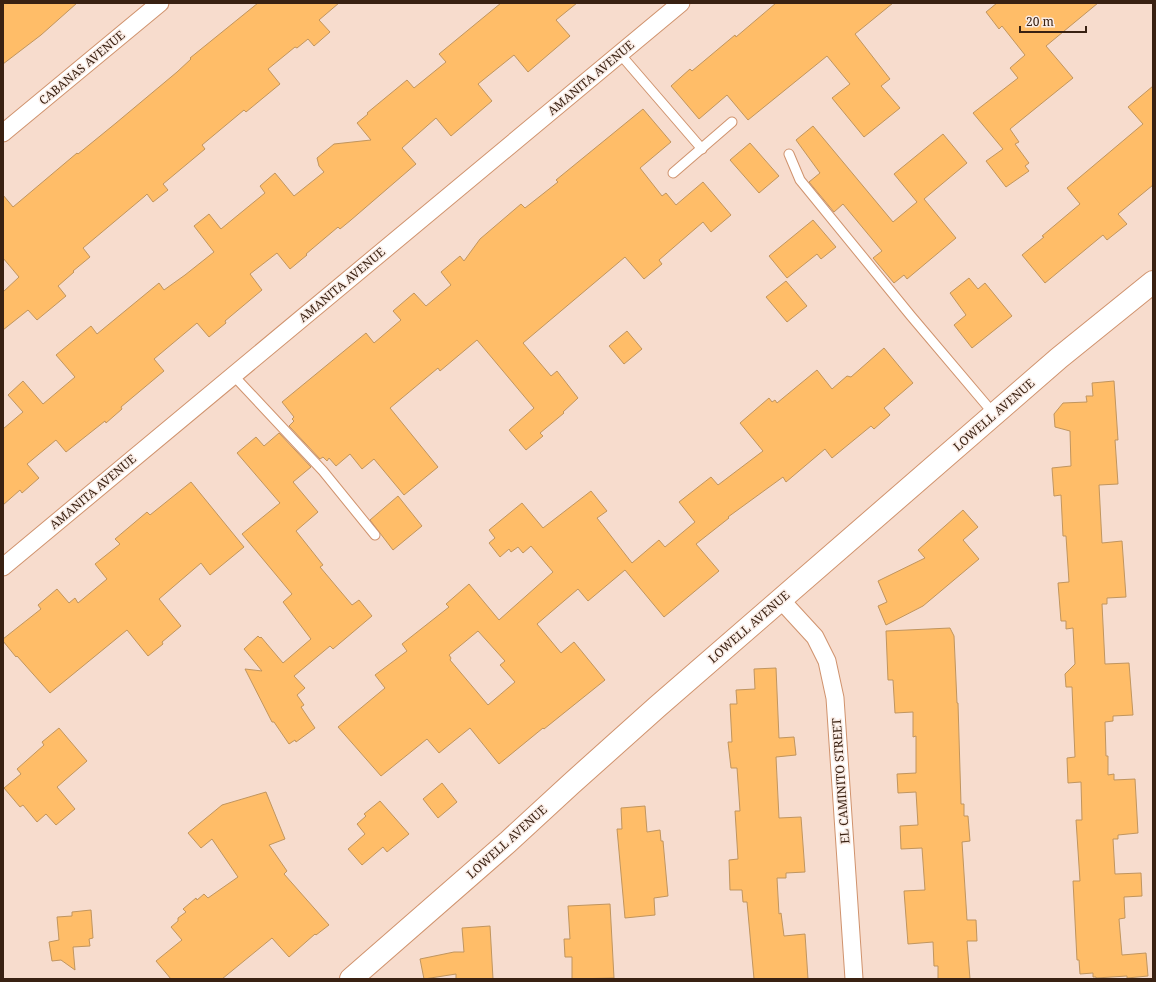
<svg xmlns="http://www.w3.org/2000/svg" width="1156" height="982" viewBox="0 0 1156 982" font-family="'Noto Serif',serif">
  <rect width="100%" height="100%" fill="#f7dccd"/>
  <g fill="#ffbd68" stroke="#c1955e" fill-rule="evenodd">
    <path d="M3 3H77L41 35 3 64Z"/>
    <path d="M258 3H339L319 20 330 32 314 46 308 39 297 48 295 47 268 69 280 84 246 112 244 110 202 145 205 149 163 184 168 190 153 202 147 194 145 196 83 248 90 257 73 271 74 272 58 286 66 296 37 320 28 310 3 330V292L19 277 3 258V195L13 207 77 153 78 154 116 123 177 72 191 59 190 58Z"/>
    <path d="M501 3H577L556 20 570 36 528 72 514 55 478 84 492 101 451 136 436 118 402 148 416 164 351 220 340 229 338 227 306 254 307 255 290 269 277 253 250 274 262 290 225 321 226 323 209 337 197 323 154 359 164 371 121 407 122 409 106 423 105 421 66 452 56 440 27 464 39 478 22 493 20 490 3 505V429L23 412 8 395 23 381 43 404 75 377 56 355 91 326 97 334 159 283 164 290 185 275 214 252 194 226 209 214 221 229 265 193 260 186 275 173 294 196 324 172 319 166 317 158 334 144 371 140 357 123 368 114 367 113 407 80 414 88 446 62 439 54Z"/>
    <path d="M776 3H893L855 34 890 79 881 86 900 108 864 137 832 98 850 84 827 56 748 120 727 95 699 119 671 86 690 69 692 71 735 35 736 37Z"/>
    <path d="M997 3H1098L1046 46 1073 78 1010 129 1019 142 1015 144 1029 163 1025 166 1029 171 1006 187 986 161 1003 149 973 113 1018 78 1010 68 1025 55 1002 26 999 29 986 12Z"/>
    <path d="M1153 86V185L1118 214 1127 224 1107 240 1103 235 1045 283 1022 255 1044 237 1042 236 1080 204 1067 188 1143 124 1128 107Z"/>
    <path d="M643 109 671 142 640 168 662 196 666 193 676 205 703 182 731 215 711 232 703 222 659 260 662 264 644 279 625 257 523 343 551 376 557 371 578 398 563 412 564 413 540 433 543 436 526 450 509 430 534 408 477 340 440 371 438 368 390 408 438 467 404 495 374 459 362 469 350 454 336 466 329 458 327 461 323 457 320 459 289 426 294 421 292 419 294 417 282 402 366 333 374 343 401 320 393 311 414 293 426 306 451 285 441 272 460 256 464 261 480 239 521 204 525 208 558 182 556 180Z"/>
    <path d="M813 126 893 222 917 202 894 174 943 134 967 163 924 199 956 238 907 279 904 275 894 283 873 258 882 251 843 204 834 212 809 182 820 173 796 140Z"/>
    <path d="M750 143 779 176 759 193 730 160Z"/>
    <path d="M813 220 836 247 821 259 817 254 787 278 769 256Z"/>
    <path d="M969 278 978 289 985 283 1012 316 972 348 954 325 966 315 950 293Z"/>
    <path d="M786 281 807 306 787 322 766 297Z"/>
    <path d="M627 331 642 349 624 364 609 346Z"/>
    <path d="M884 348 913 383 884 408 890 415 874 429 871 426 832 458 825 449 786 482 783 477 728 517 729 518 696 544 719 571 664 617 625 570 588 601 578 589 537 624 561 653 574 642 605 680 544 729 543 728 499 764 470 728 439 753 427 739 381 776 338 727 385 688 375 675 407 651 402 644 449 607 446 604 469 584 499 620 553 572 531 546 523 553 518 547 511 552 509 549 500 557 489 543 495 538 489 530 522 503 543 528 591 491 607 511 597 518 632 563 659 540 665 547 695 522 679 502 711 477 718 485 763 451 740 423 769 398 772 402 775 400 777 403 817 370 832 389 847 376 851 377ZM478 631 505 661 500 665 515 682 488 705 450 660 451 658 449 655Z"/>
    <path d="M1114 381 1118 440H1115L1118 484 1099 485 1102 543 1122 541 1126 597 1107 598V604H1102L1105 664 1129 663 1133 715 1113 716V721L1105 722 1106 756H1108V775L1114 774V780L1135 779 1138 833 1118 835V839H1113L1115 874 1141 873 1142 896 1124 897 1125 918 1119 919 1122 955 1146 953 1148 976 1127 978V976L1096 978V977H1093V973L1080 974 1079 960H1077L1073 881H1080L1076 820H1082L1081 782 1068 783 1067 758 1075 757 1072 687H1066L1065 674 1075 664 1073 628 1066 629V621H1061L1058 583 1069 582 1066 536H1063L1061 495 1054 496 1052 468 1071 466 1070 431 1055 427 1054 414 1063 403 1087 402 1086 396H1093L1092 383Z"/>
    <path d="M279 433 311 467 293 482 318 512 296 531 323 565 320 567 352 605 359 600 372 616 333 649 330 646 294 676 305 688 297 695 304 705 301 707 315 728 296 742 295 740 289 744 274 722H272L245 669 262 671 244 649 258 636 260 638 261 637 283 663 311 639 283 602 292 594 242 534 280 503 237 453 256 437 264 446Z"/>
    <path d="M191 482 244 547 210 575 201 563 159 599 181 626 162 642 163 644 148 656 127 630 50 693 17 656 16 657 3 641V639L41 609 38 605 57 589 69 603 75 598 78 603 107 579 95 564 120 544 115 539 147 512 150 515Z"/>
    <path d="M398 496 422 526 393 550 370 520Z"/>
    <path d="M963 510 978 527 963 540 979 559 923 606 886 625 878 606 887 602 878 581 925 558 918 550Z"/>
    <path d="M950 628 954 636 957 703H958L961 804H964V816H968L970 841 962 842 967 920H976L977 941H967L970 979H938V966H934L933 942 908 944 904 891 925 890 922 848 901 849 900 826 918 825 916 792 898 793 897 774 916 773V736L913 737V712L895 713 893 680H888L886 631Z"/>
    <path d="M776 668 779 738 794 737 796 755 776 757 779 818 801 817 805 872 786 873V878H777L779 914 781 913 784 936 805 934 808 979H754L747 902H743L742 890H730L729 860 738 859 735 811H740L737 768H731L728 742H732L730 704H737L736 690 755 689 754 669Z"/>
    <path d="M59 728 87 761 57 787 75 809 56 825 46 814 37 822 23 805 20 807 4 788 21 774 17 769 44 745 42 742Z"/>
    <path d="M442 783 457 802 438 818 423 799Z"/>
    <path d="M266 792 285 839 269 845 287 871 284 874 329 925 316 935 315 934 289 957 272 938 222 979H171L156 961 182 940 171 927 178 921V918L186 912 183 909 196 898 197 900 204 894 208 898 238 877 212 839 201 848 188 833 222 805Z"/>
    <path d="M380 801 409 834 387 852 383 847 362 865 348 849 365 834 357 824 366 816 364 814Z"/>
    <path d="M645 806 647 832 660 830 661 841H663L668 896 654 898 655 915 625 918 617 829H622L621 808Z"/>
    <path d="M610 904 614 978 572 979V957H565L564 939H570L568 906Z"/>
    <path d="M91 910 93 938 89 939 90 946 73 947 75 970 61 960 52 961 49 942 59 940 57 917 72 916V912Z"/>
    <path d="M490 926 493 979H456V974L424 979 420 959 454 952H464L462 928Z"/>
  </g>
  <g fill="none" stroke-linecap="round" stroke-linejoin="round">
    <defs>
      <g id="lane">
        <path d="M620 54 702 149"/>
        <path d="M789 154 800 180 911 316 994 414"/>
        <path d="M673 173 732 122"/>
        <path d="M233 375 323 471 375 535"/>
      </g>
      <g id="street">
        <path d="M3 133 160 3"/>
        <path d="M3 567 681 3"/>
        <path d="M781 600 815 637 827 661 835 698 854 979"/>
      </g>
      <path id="secondary" d="M351 979 508 842 571 784 657 707 1059 358 1153 282"/>
    </defs>
    <use href="#lane" stroke="#d0936e" stroke-width="11"/>
    <use href="#street" stroke="#d0936e" stroke-width="19"/>
    <use href="#secondary" stroke="#d0936e" stroke-width="24"/>
    <use href="#lane" stroke="#fff" stroke-width="9"/>
    <use href="#street" stroke="#fff" stroke-width="17"/>
    <use href="#secondary" stroke="#fff" stroke-width="22"/>
  </g>
  <g text-anchor="middle" stroke-width="3" stroke-linejoin="round" paint-order="stroke">
    <g font-size="12" fill="#392112" stroke="#faece5">
      <text transform="translate(82 68) rotate(-40)" y="4">CABANAS AVENUE</text>
      <text transform="translate(591 78) rotate(-40)" y="4">AMANITA AVENUE</text>
      <text transform="translate(342 285) rotate(-40)" y="4">AMANITA AVENUE</text>
      <text transform="translate(994 415) rotate(-41)" y="4">LOWELL AVENUE</text>
      <text transform="translate(93 492) rotate(-40)" y="4">AMANITA AVENUE</text>
      <text transform="translate(749 627) rotate(-41)" y="4">LOWELL AVENUE</text>
      <text transform="translate(841 781) rotate(-94)" y="4">EL CAMINITO STREET</text>
      <text transform="translate(507 842) rotate(-42)" y="4">LOWELL AVENUE</text>
    </g>
  </g>
  <rect width="1156" height="982" fill="none" stroke="#392112" stroke-width="8"/>
  <path d="M1020 26v6h66v-6" fill="none" stroke="#392112" stroke-width="2"/>
  <text x="1026" y="26" font-size="12" fill="#392112" stroke="#faece5" stroke-width="3" paint-order="stroke">20 m</text>
</svg>
